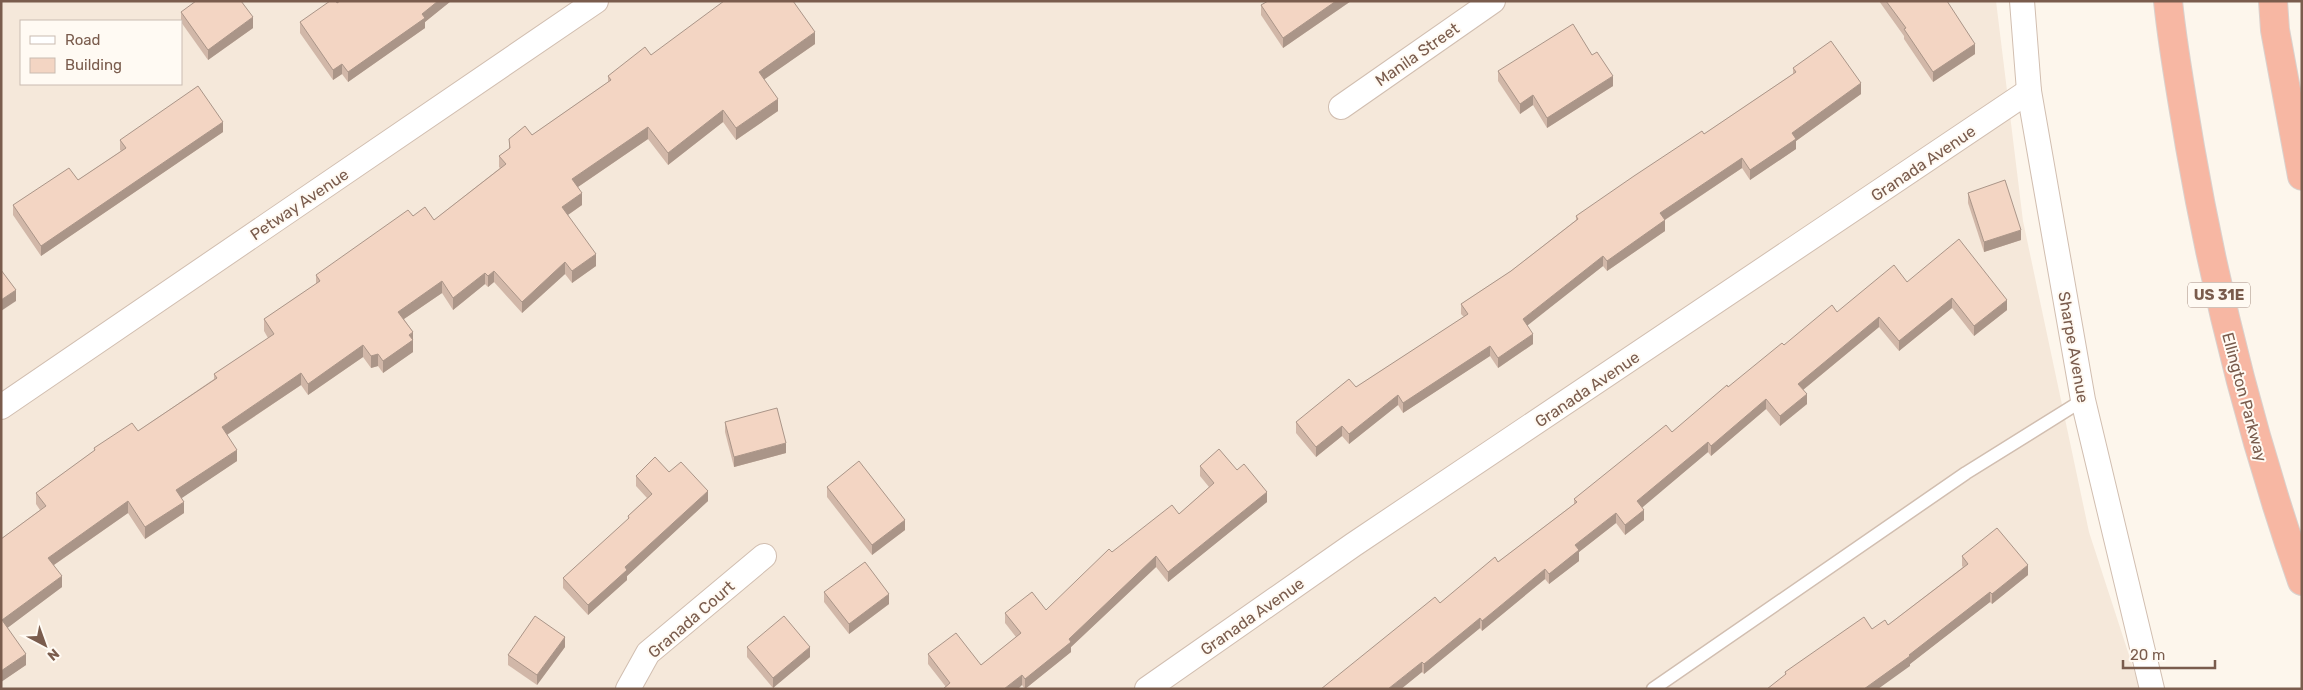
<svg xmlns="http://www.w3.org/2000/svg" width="2303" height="690" viewBox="0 0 2303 690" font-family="Rubik,sans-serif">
  <rect width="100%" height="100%" fill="#fdf6ec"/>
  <path fill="#f5e8da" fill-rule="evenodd" d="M1 1H1996L2023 221 2089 532 2140 689H1ZM21 21H181V84H21Z"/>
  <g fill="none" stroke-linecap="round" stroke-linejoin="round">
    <defs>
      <path id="lane" d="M1653 689 1966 473 2083 400"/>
      <g id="street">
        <path d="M2022 1 2029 91 2083 400 2152 689"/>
        <path d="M1341 107 1493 1"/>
        <path d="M1 407 596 1"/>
        <path d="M628 689 648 653 764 556"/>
        <path d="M1147 689 1353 545 2029 91"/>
      </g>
      <g id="highway">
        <path d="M2168 1C2173 50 2182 98 2190 147 2216 296 2252 438 2302 581"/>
        <path d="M2273 1 2275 30 2302 176"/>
      </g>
    </defs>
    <use href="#lane" stroke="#d1beb0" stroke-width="15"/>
    <use href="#street" stroke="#d1beb0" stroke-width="26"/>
    <use href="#highway" stroke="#dad1cd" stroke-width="30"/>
    <use href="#lane" stroke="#fff" stroke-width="12"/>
    <use href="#street" stroke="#fff" stroke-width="24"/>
    <use href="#highway" stroke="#f7b7a3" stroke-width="28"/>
  </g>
  <g fill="#d1b7a8">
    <path d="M340 1H451L425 22V28L348 82 342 74 333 80 300 33V22Z"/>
    <path d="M1268 1H1351L1283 48 1261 15V5Z"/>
    <path d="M1879 1H1947L1975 54 1933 82 1904 39V36Z"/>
    <path d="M181 12 253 28 208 60 181 22Z"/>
    <path d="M815 44 764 79 778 111 736 140 723 122 668 165 648 139 578 187 582 205 568 215 596 266 572 283 565 274 522 313 494 282 488 287 485 284 453 310 442 293 404 319 413 332V352L383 373 378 366 371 368 363 357 308 395 301 385 227 435 237 461 181 498 184 513 145 539 128 513 54 565 62 587 7 628 26 665 1 682V539L40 510 36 504V493L94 451V448L138 431 214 379V374L268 338 264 331V319L316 284V275L413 216 434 220 500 168 499 167V156L509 149V139L532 135 608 82V76L651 55Z"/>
    <path d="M1793 68 1861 94 1796 141V149L1750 180 1742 168 1665 220V231L1607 271 1603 266 1527 325 1533 344 1498 368 1490 356 1403 413 1398 405 1349 444 1342 436 1316 457 1296 433V422L1356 387 1464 317 1461 314V304L1511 271 1576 220V216L1704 134 1793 74Z"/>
    <path d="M1498 71 1613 86 1547 128 1533 105 1520 114 1498 81Z"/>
    <path d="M223 132 41 256 13 215V205L78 180 121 151 120 150V140Z"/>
    <path d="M1968 193 2021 240 1984 252 1968 203Z"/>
    <path d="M1907 282 2007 310 1974 336 1952 308 1899 351 1879 327 1803 390 1807 404 1780 426 1766 409 1711 456 1708 452 1641 508 1644 520 1625 535 1616 523 1579 552V561L1549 584 1545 579 1482 631 1480 628 1424 674 1422 672 1401 689 1440 603 1498 562 1574 504V499L1672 432 1728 387 1784 345 1837 312Z"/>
    <path d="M725 422 786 453 734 467 725 432Z"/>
    <path d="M1200 466 1237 470 1267 502 1168 582 1156 567 1071 647V652L1025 689 1022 685 946 687 928 664V654L981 665 1016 637 1005 623V613L1046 610 1112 552 1179 514 1209 487 1200 476Z"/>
    <path d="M669 472 708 501 627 576V580L588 615 563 588V578L628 520V516L647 498 636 486V476Z"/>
    <path d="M827 487 905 530 872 555 827 497Z"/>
    <path d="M1962 556 2028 575 1992 604 1990 602 1910 664V666L1785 675V672L1872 629 1888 625 1963 567 1962 566Z"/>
    <path d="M824 592 889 604 849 634 824 602Z"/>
    <path d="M565 647 537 685 508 665V655Z"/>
    <path d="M747 647 810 657 773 688 747 657Z"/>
  </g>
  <g fill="#aa9588">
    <path d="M438 1H451L425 22V28L348 82V72Z"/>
    <path d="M1336 1H1351L1283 48V38Z"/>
    <path d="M253 17V28L208 60V50Z"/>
    <path d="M815 32V44L759 83V72Z"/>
    <path d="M1975 44V54L1933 82V72Z"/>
    <path d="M342 64V74L333 80V70Z"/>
    <path d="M1613 76V86L1547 128V118Z"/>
    <path d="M1861 83V94L1796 141V149L1750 180V170L1792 133Z"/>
    <path d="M1533 95V105L1520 114V104Z"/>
    <path d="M778 99V111L736 140V128Z"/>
    <path d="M723 110V122L668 165V153Z"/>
    <path d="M223 122V132L41 256V246Z"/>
    <path d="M648 127V139L572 191V179Z"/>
    <path d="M1742 158V168L1660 223V213Z"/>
    <path d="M582 193V205L562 219V207Z"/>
    <path d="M1665 220V231L1607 271V261Z"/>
    <path d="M2021 230V240L1984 252V242Z"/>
    <path d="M596 254V266L572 283V271Z"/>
    <path d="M1603 256V266L1523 329V319Z"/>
    <path d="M565 262V274L522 313V302Z"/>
    <path d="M494 271V282L488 287V276Z"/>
    <path d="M485 273V284L453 310V298Z"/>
    <path d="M442 281V293L398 323V312Z"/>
    <path d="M16 290V301L1 311V300Z"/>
    <path d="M1952 298V308L1899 351V341Z"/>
    <path d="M2007 300V310L1974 336V326Z"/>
    <path d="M1879 317V327L1798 394V384Z"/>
    <path d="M413 332V352L383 373V361Z"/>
    <path d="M1533 334V344L1498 368V358Z"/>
    <path d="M363 345V357L308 395V384Z"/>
    <path d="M1490 346V356L1403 413V403Z"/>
    <path d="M378 354V366L371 368V356Z"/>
    <path d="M301 373V385L222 438V427Z"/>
    <path d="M1807 394V404L1780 426V416Z"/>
    <path d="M1398 395V405L1349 444V434Z"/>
    <path d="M1766 399V409L1711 456V446Z"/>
    <path d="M1342 426V436L1316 457V447Z"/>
    <path d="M1708 442V452L1637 512V501Z"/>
    <path d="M786 443V453L734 467V457Z"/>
    <path d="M237 450V461L176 502V490Z"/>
    <path d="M708 491V501L627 576V580L588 615V605L625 567Z"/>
    <path d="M1267 492V502L1168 582V572Z"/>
    <path d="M128 501V513L48 569V558Z"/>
    <path d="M184 502V513L145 539V527Z"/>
    <path d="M1644 510V520L1625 535V525Z"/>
    <path d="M1616 513V523L1579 552V561L1549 584V574L1575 545Z"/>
    <path d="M905 520V530L872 555V545Z"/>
    <path d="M1156 556V567L1071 647V652L1025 689V679Z"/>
    <path d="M2028 565V575L1992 604V594Z"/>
    <path d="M1545 569V579L1482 631V621Z"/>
    <path d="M62 576V587L2 632V620Z"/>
    <path d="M1990 592V602L1910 664V666L1878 689H1864Z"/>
    <path d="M889 594V604L849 634V624Z"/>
    <path d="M1480 618V628L1424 674V664Z"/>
    <path d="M565 637V647L537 685V675Z"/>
    <path d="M810 647V657L773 688V678Z"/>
    <path d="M26 654V665L1 682V671Z"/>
    <path d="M1422 662V672L1401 689H1388Z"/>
    <path d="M1022 675V685L1018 689H1004Z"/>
  </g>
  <g fill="#f3d5c3" stroke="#aa9588">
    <path d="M196 1H241L253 17 208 50 181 12Z"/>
    <path d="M330 1H336L337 3 340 1H438L422 14 425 18 348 72 342 64 333 70 300 22Z"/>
    <path d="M724 1H793L815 32 759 72 778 99 736 128 723 110 668 153 648 127 572 179 582 193 562 207 596 254 572 271 565 262 522 302 494 271 488 276 485 273 453 298 442 281 398 312 413 332 409 335 413 340 383 361 378 354 371 356 363 345 308 384 301 373 222 427 237 450 176 490 184 502 145 527 128 501 48 558 62 576 2 620 26 654 1 671V539L46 506 36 493 95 450 94 448 132 423 138 431 217 378 214 374 274 334 264 319 320 281 316 275 408 210 413 216 425 207 434 220 506 164 499 156 510 148 509 139 525 126 532 135 611 80 608 76 645 47 651 55Z"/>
    <path d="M1268 1H1336L1283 38 1261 5Z"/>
    <path d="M1886 1H1947L1975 44 1933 72 1904 29 1906 28Z"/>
    <path d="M1573 24 1592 55 1597 52 1613 76 1547 118 1533 95 1520 104 1498 71Z"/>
    <path d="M1831 41 1861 83 1792 133 1796 139 1750 170 1742 158 1660 213 1665 220 1607 261 1603 256 1523 319 1533 334 1498 358 1490 346 1403 403 1398 395 1349 434 1342 426 1316 447 1296 422 1349 379 1356 387 1468 314 1461 304 1511 271 1578 219 1576 216 1634 176 1702 131 1704 134 1796 72 1793 68Z"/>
    <path d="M198 86 223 122 41 246 13 205 69 168 78 180 126 148 120 140Z"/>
    <path d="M2005 180 2021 230 1984 242 1968 193Z"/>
    <path d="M1959 239 2007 300 1974 326 1952 298 1899 341 1879 317 1798 384 1807 394 1780 416 1766 399 1711 446 1708 442 1637 501 1644 510 1625 525 1616 513 1575 545 1579 550 1549 574 1545 569 1482 621 1480 618 1424 664 1422 662 1388 689H1321L1435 597 1440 603 1495 557 1498 562 1577 502 1574 499 1666 425 1672 432 1727 385 1728 387 1782 343 1784 345 1832 305 1837 312 1894 265 1907 282Z"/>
    <path d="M1 270 16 290 1 300Z"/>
    <path d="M777 408 786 443 734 457 725 422Z"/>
    <path d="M1219 449 1237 470 1244 464 1267 492 1168 572 1156 556 1069 639 1071 642 1025 679 1022 675 1004 689H943L950 683 928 654 956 633 981 665 1021 633 1005 613 1032 592 1046 610 1109 549 1112 552 1172 505 1179 514 1214 483 1200 466Z"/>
    <path d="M655 457 669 472 681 462 708 491 625 567 627 570 588 605 563 578 629 518 628 516 652 494 636 476Z"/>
    <path d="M859 461 905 520 872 545 827 487Z"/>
    <path d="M1997 528 2028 565 1992 594 1990 592 1909 655 1910 656 1864 689H1767L1786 674 1785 672 1864 617 1872 629 1885 620 1888 625 1968 564 1962 556Z"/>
    <path d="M865 562 889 594 849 624 824 592Z"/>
    <path d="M535 616 565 637 537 675 508 655Z"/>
    <path d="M784 616 810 647 773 678 747 647Z"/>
  </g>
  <g text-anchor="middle" stroke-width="4" stroke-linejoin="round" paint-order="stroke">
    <rect fill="#fffaf3" stroke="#a28b7f" stroke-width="1" x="2188" y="282.5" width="62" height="25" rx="4"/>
    <g font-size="15" font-weight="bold" fill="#7a5c4d">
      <text x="2219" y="300">US 31E</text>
    </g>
    <g font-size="16" fill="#7a5c4d" stroke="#fffaf3">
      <text transform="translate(1417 54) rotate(-35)" y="6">Manila Street</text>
      <text transform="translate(1923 163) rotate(-34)" y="6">Granada Avenue</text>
      <text transform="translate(299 204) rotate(-34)" y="6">Petway Avenue</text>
      <text transform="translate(2074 347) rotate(80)" y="6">Sharpe Avenue</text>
      <text transform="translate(1587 389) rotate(-34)" y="6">Granada Avenue</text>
      <text transform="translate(2245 397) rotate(75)" y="6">Ellington Parkway</text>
      <text transform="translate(1252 616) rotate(-35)" y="6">Granada Avenue</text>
      <text transform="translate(691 619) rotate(-41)" y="6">Granada Court</text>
    </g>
  </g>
  <rect width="2303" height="690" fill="none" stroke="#7a5c4d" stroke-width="5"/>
  <rect x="20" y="20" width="162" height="65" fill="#fffaf3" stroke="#cabbb1"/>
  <rect x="30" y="36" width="25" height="8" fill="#ffffff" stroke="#cabbb1"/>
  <text x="65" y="45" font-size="15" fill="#7a5c4d">Road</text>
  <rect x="30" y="58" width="25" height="15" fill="#f3d5c3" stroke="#cabbb1"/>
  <text x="65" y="70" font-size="15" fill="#7a5c4d">Building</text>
  <g transform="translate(45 645) rotate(139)" stroke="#fffaf3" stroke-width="4" paint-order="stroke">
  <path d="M0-4L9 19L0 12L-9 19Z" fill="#7a5c4d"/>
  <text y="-8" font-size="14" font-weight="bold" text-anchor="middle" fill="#7a5c4d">N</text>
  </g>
  <path d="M2123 660v8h92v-8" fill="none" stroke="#7a5c4d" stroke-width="2.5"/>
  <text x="2130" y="660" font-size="15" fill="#7a5c4d" stroke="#fffaf3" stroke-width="4" paint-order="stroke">20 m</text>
</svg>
